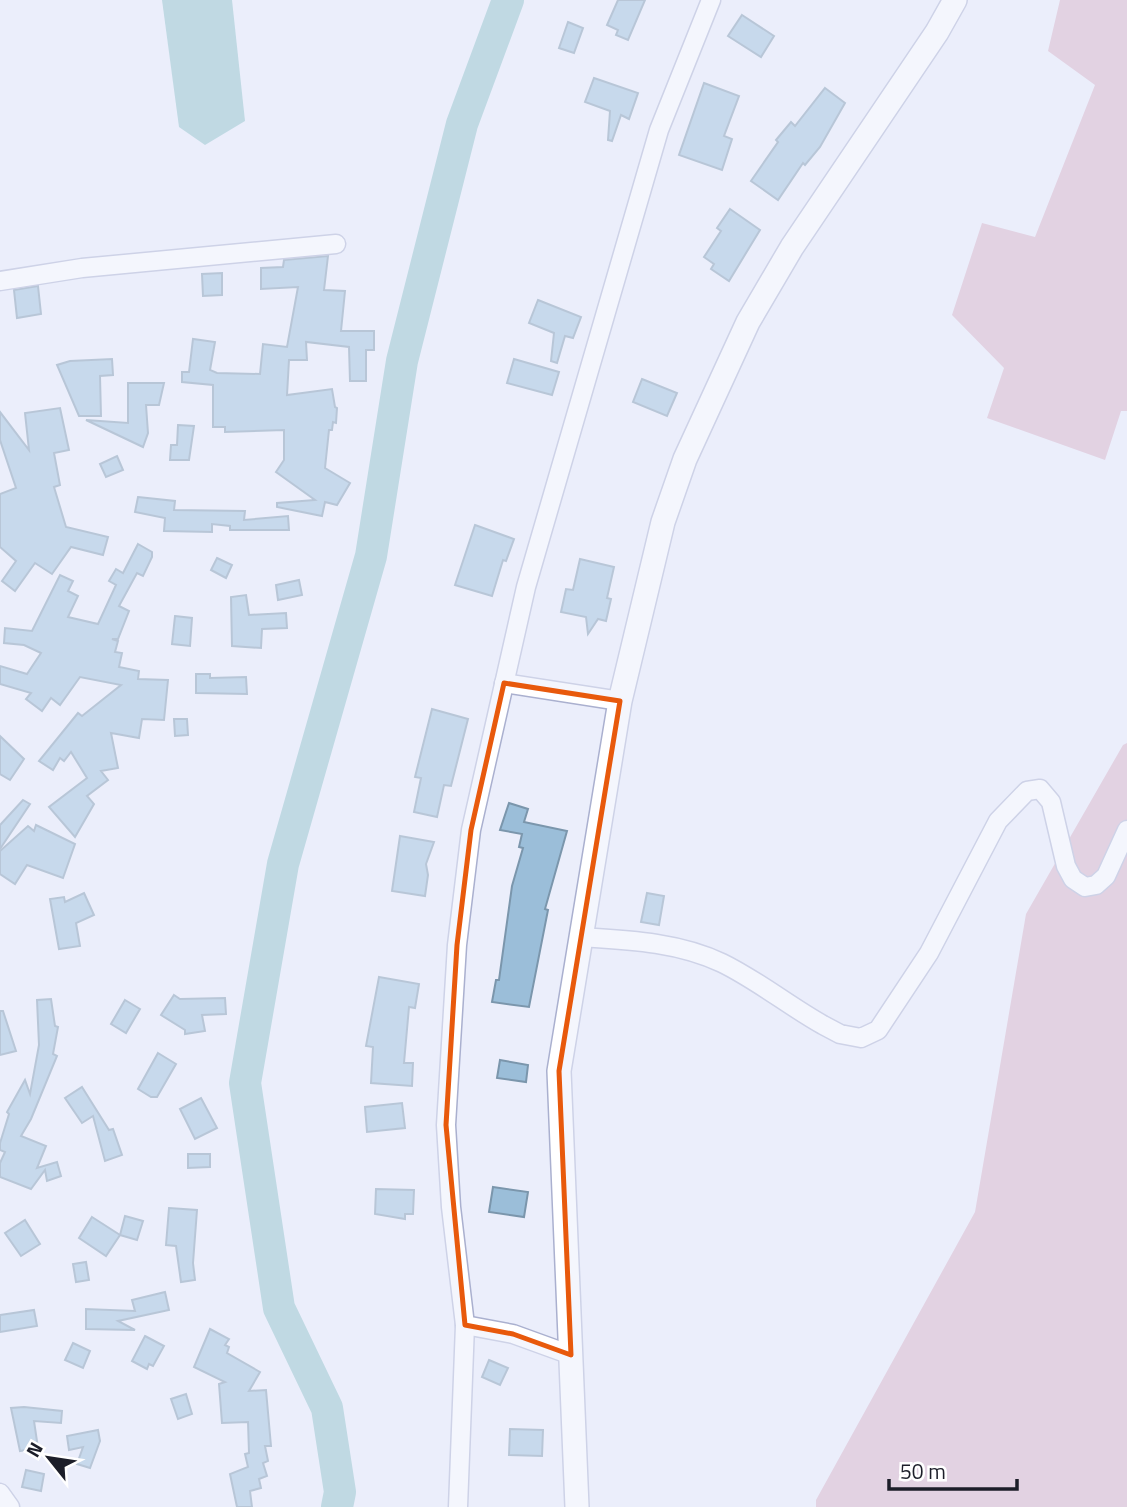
<svg xmlns="http://www.w3.org/2000/svg" width="1127" height="1507" viewBox="0 0 1127 1507" font-family="'Titillium Web',sans-serif">
  <rect width="100%" height="100%" fill="#ebeefb"/>
  <g fill="#d7afc4">
    <path d="M1060 0H1127V411H1121L1105 460 987 418 1004 368 952 315 982 223 1035 237 1095 85 1048 51Z"/>
    <path d="M1127 743V1507H816V1500L975 1212 1026 914 1123 745Z"/>
  </g>
  <path fill="#8cbfc6" d="M162 0H232L245 121 205 145 179 127Z"/>
  <g fill="none" stroke-linecap="round" stroke-linejoin="round">
    <path stroke="#8cbfc6" stroke-width="32" d="M337 1507 340 1492 327 1408 279 1308 245 1083 283 864 371 556 402 361 462 124 508 0"/>
  </g>
  <g fill="#9bbed9" stroke="#7b96ac" stroke-width="2">
    <path d="M618 0H645L628 40 616 35 618 30 607 25Z"/>
    <path d="M742 15 774 36 761 57 728 36Z"/>
    <path d="M568 22 583 28 574 53 559 48Z"/>
    <path d="M594 78 638 93 629 119 621 115 612 141 608 140 610 111 585 102Z"/>
    <path d="M704 83 739 96 724 136 732 139 722 170 679 155Z"/>
    <path d="M825 88 845 103 820 147 805 165 803 163 778 200 751 181 778 142 776 140 791 122 795 126Z"/>
    <path d="M730 209 760 230 729 281 711 269 714 264 704 257 721 231 717 228Z"/>
    <path d="M328 256 324 290 345 291 341 331H374V350H366V381H350L349 347 306 342 307 360H289L287 395 332 389 335 407 337 408 336 423 333 422 332 430H329L325 468 350 483 337 505 325 502 322 516 277 507V503L315 500 276 472 284 460V430L225 432V427H213V385L182 382V372H189L193 339 215 342 210 370 217 373 260 374 263 344 287 347 298 287 261 289V268L283 267 284 260Z"/>
    <path d="M222 273V295L203 296 202 274Z"/>
    <path d="M38 286 41 314 17 318 14 290Z"/>
    <path d="M538 300 581 317 573 338 565 336 557 363 551 361 554 333 529 323Z"/>
    <path d="M112 359 113 375 100 376 101 416H79L57 365 70 361Z"/>
    <path d="M514 359 559 372 552 395 507 383Z"/>
    <path d="M642 379 677 393 667 416 633 402Z"/>
    <path d="M128 383H164L159 405H146L148 433 143 447 86 420 128 423Z"/>
    <path d="M60 408 69 450 54 453 60 485 54 487 66 527 108 537 103 555 71 547 52 574 35 563 15 591 2 581 16 561 0 547V494L16 488 0 440V412L29 450 25 413Z"/>
    <path d="M178 425 194 426 189 460H170L171 445H177Z"/>
    <path d="M117 456 123 470 106 477 100 464Z"/>
    <path d="M138 497 175 501 174 510 245 511 244 520 288 516 289 530H230V526L212 524V532L164 531 165 518 135 512Z"/>
    <path d="M475 525 514 539 506 561 503 560 492 596 455 585Z"/>
    <path d="M138 544 152 552V557L143 576 137 573 119 606 129 611 118 639H112L118 641 115 652 122 653 119 667 139 671 138 679 168 680 164 720 142 719 139 738 111 733 118 768 101 771 108 780 87 796 94 804 75 837 49 807 87 778 71 752 64 761 60 758 53 770 39 761 78 713 82 716 121 685 80 677 60 705 51 698 42 711 26 699 31 693 0 684V666L27 674 41 653 24 645 4 643 5 628 32 631 60 575 73 581 68 591 78 596 68 617 98 624 116 585 109 581 116 569 123 573Z"/>
    <path d="M217 558 232 565 226 578 211 570Z"/>
    <path d="M580 559 614 567 607 598 611 599 606 621 598 619 588 634 586 617 561 612 566 589 573 590Z"/>
    <path d="M299 580 302 595 278 600 276 585Z"/>
    <path d="M246 595 249 615 286 613 287 628 262 629 261 648 232 646 231 597Z"/>
    <path d="M175 616 192 618 190 646 172 644Z"/>
    <path d="M196 674H210V678L246 677 247 694 196 693Z"/>
    <path d="M432 709 468 719 451 786 444 785 437 817 414 812 421 778 415 777Z"/>
    <path d="M174 719H187L188 735 175 736Z"/>
    <path d="M0 736 24 759 10 780 0 774Z"/>
    <path d="M23 800 30 804 0 849V825Z"/>
    <path d="M509 803 528 809 524 822 567 831 545 909 548 910 529 1007 492 1002 496 980H499L512 886 523 848 519 847 522 834 500 830Z"/>
    <path d="M36 825 75 844 63 878 27 865 15 884 0 874V851L28 826 34 831Z"/>
    <path d="M400 836 434 842 426 864 428 875 425 896 392 891Z"/>
    <path d="M84 893 94 915 76 923 80 946 59 949 50 899 64 897 65 902Z"/>
    <path d="M647 893 664 896 659 925 641 922Z"/>
    <path d="M379 977 419 984 415 1008 409 1007 404 1063H413L412 1086 371 1083 373 1047 366 1046Z"/>
    <path d="M174 995 180 999 225 998 226 1014 202 1015 205 1031 185 1034V1030L161 1015Z"/>
    <path d="M51 999 55 1026 58 1027 53 1054 57 1056 31 1119 21 1136 46 1146 37 1168 57 1162 61 1176 47 1181 45 1170 31 1189 0 1177V1163L5 1152 0 1150V1143L9 1114 7 1112 25 1080 30 1094 39 1045 37 1000Z"/>
    <path d="M125 1000 140 1009 126 1033 111 1024Z"/>
    <path d="M0 1011H3L16 1051 0 1055Z"/>
    <path d="M158 1053 176 1064 157 1097H151L138 1089Z"/>
    <path d="M500 1060 528 1065 526 1082 497 1078Z"/>
    <path d="M82 1087 109 1130 113 1129 122 1155 105 1161 93 1116 82 1123 65 1098Z"/>
    <path d="M201 1098 217 1128 195 1139 180 1109Z"/>
    <path d="M402 1103 405 1128 367 1132 365 1107Z"/>
    <path d="M188 1154H210V1167L188 1168Z"/>
    <path d="M493 1187 528 1192 524 1217 489 1212Z"/>
    <path d="M376 1189 414 1190 413 1214H405V1219L375 1214Z"/>
    <path d="M169 1208 197 1210 193 1263 195 1280 181 1282 176 1246 166 1245Z"/>
    <path d="M125 1216 143 1221 137 1240 120 1235Z"/>
    <path d="M92 1217 120 1235 106 1256 79 1238Z"/>
    <path d="M25 1220 40 1244 21 1256 5 1233Z"/>
    <path d="M86 1262 89 1280 76 1282 73 1264Z"/>
    <path d="M165 1292 169 1310 118 1321 135 1330 86 1329V1309L135 1311 132 1300Z"/>
    <path d="M34 1310 37 1326 0 1332V1315Z"/>
    <path d="M210 1329 229 1339 225 1345 229 1347 227 1353 260 1372 249 1391 266 1390 271 1446H265L268 1461 263 1463 267 1476 259 1479 261 1488 250 1491 252 1507H237L230 1474 248 1467 245 1454 249 1453 248 1422 222 1423 219 1384 225 1382 194 1367Z"/>
    <path d="M145 1336 164 1346 153 1366 149 1364 147 1369 132 1361Z"/>
    <path d="M73 1343 90 1351 83 1368 65 1360Z"/>
    <path d="M489 1360 508 1368 500 1385 482 1377Z"/>
    <path d="M186 1394 192 1414 178 1419 171 1399Z"/>
    <path d="M24 1407 62 1411 61 1423 34 1421 38 1448 20 1451 11 1408Z"/>
    <path d="M510 1429 543 1430 542 1456 509 1455Z"/>
    <path d="M98 1430 100 1441 90 1468 77 1464 83 1447 69 1450 67 1436Z"/>
    <path d="M26 1470 44 1474 41 1491 22 1487Z"/>
  </g>
  <g fill="none" stroke-linecap="round" stroke-linejoin="round">
    <defs>
      <g id="minor">
        <path d="M0 281 82 268 336 244"/>
        <path d="M504 683 620 701"/>
        <path d="M580 937C628 940 678 942 722 963 757 980 789 1006 823 1025L840 1034 861 1038 878 1030 929 953 998 821 1027 791 1040 789 1051 802 1066 866 1073 879 1085 887 1096 885 1106 876 1127 830"/>
        <path d="M465 1325 513 1334 571 1355"/>
        <path d="M0 1493 10 1507"/>
        <path d="M458 1507 465 1325 451 1207 446 1125 457 945 471 830 526 587 659 130 711 0"/>
      </g>
      <path id="tertiary" d="M577 1507 559 1071 620 701 663 522 685 459 748 322 792 247 937 32 955 0"/>
    </defs>
    <use href="#minor" stroke="#aab0cf" stroke-width="21"/>
    <use href="#tertiary" stroke="#aab0cf" stroke-width="26"/>
    <use href="#minor" stroke="#fff" stroke-width="18"/>
    <use href="#tertiary" stroke="#fff" stroke-width="23"/>
  </g>
  <path d="M0 0H1127V1507H0ZM504 683 620 701 559 1071 571 1355 513 1334 465 1325 446 1125 457 945 471 830Z" fill="#ebeefb" fill-opacity=".55" fill-rule="evenodd"/>
  <path fill="none" stroke="#e8590c" stroke-width="5" stroke-linejoin="round" d="M504 683 620 701 559 1071 571 1355 513 1334 465 1325 446 1125 457 945 471 830Z"/>
  <g transform="translate(49 1458) rotate(300)" stroke="#ffffff" stroke-width="5" paint-order="stroke">
  <path d="M0-5L12 26L0 18L-12 26Z" fill="#1c1e29"/>
  <text y="-10" font-size="19" font-weight="bold" text-anchor="middle" fill="#1c1e29">N</text>
  </g>
  <path d="M889 1479v10h128v-10" fill="none" stroke="#1c1e29" stroke-width="3.5"/>
  <text x="900" y="1479" font-size="21" fill="#1c1e29" stroke="#ffffff" stroke-width="5" paint-order="stroke">50 m</text>
</svg>
